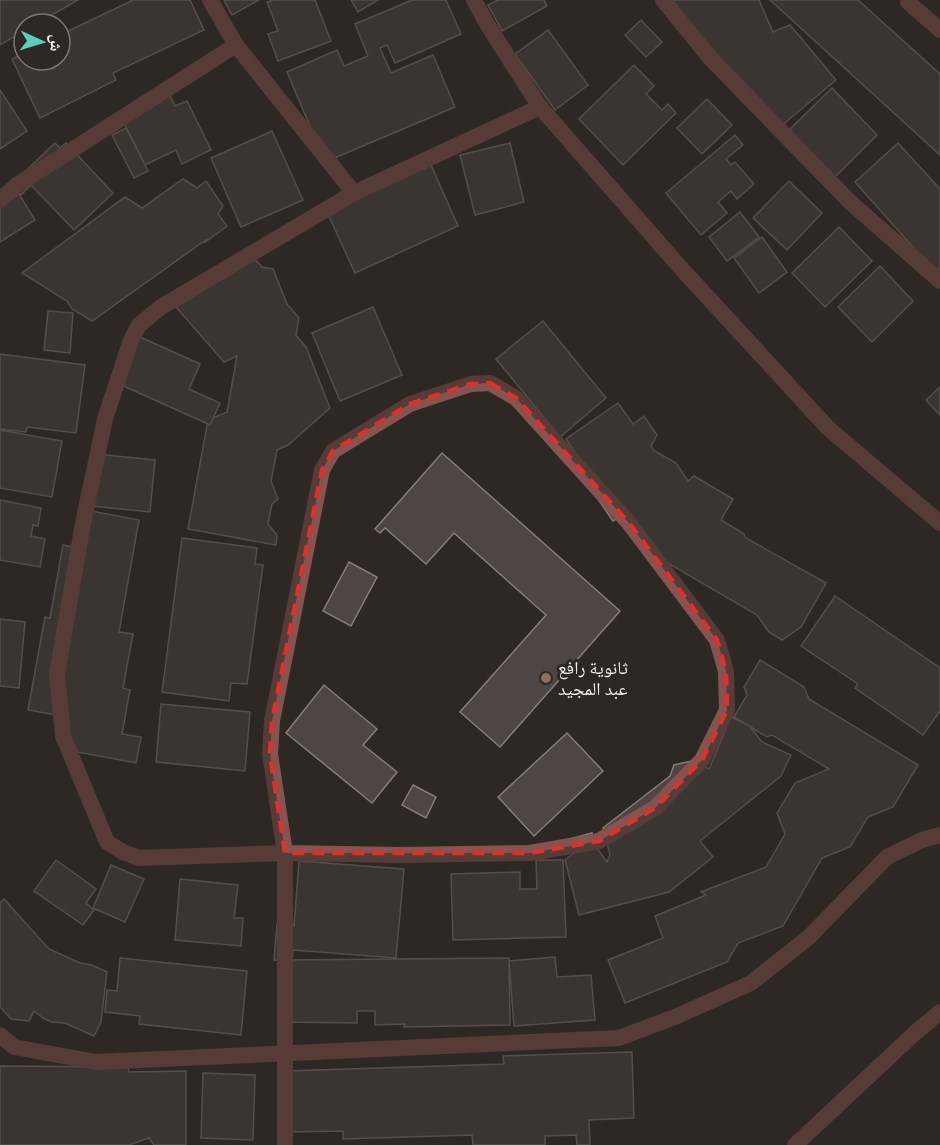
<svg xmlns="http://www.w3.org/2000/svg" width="940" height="1145" viewBox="0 0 940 1145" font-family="'Archivo Narrow','Noto Naskh Arabic',sans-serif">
  <rect width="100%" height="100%" fill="#2e2824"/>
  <g fill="#4d4642" stroke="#847d78" stroke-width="1.5">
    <path d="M0 0H78L36 24H24V31L0 45Z"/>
    <path d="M133 0H190L204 30 113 73 116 80 40 118 12 59 24 53V60H60V35Z"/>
    <path d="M224 0H259L232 15Z"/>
    <path d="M273 0H315L331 41 278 61 268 34 278 31 267 2Z"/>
    <path d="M351 0H378L358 12Z"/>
    <path d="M412 0H446L461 34 395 63 387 45 380 48 391 73 433 55 455 107 325 162 287 72 337 50 344 66 368 56 355 24Z"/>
    <path d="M498 0H544L547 6 502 31 488 5Z"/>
    <path d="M670 0H759L773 32 790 25 836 80 780 127Z"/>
    <path d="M770 0H858L940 74V155Z"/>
    <path d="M641 20 662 42 646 57 625 35Z"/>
    <path d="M548 30 588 85 555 110 515 54Z"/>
    <path d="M634 65 654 86 646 94 662 110 668 104 676 113 623 165 579 119Z"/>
    <path d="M832 88 877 135 832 180 786 133Z"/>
    <path d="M167 89 175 106 187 101 211 150 182 164 176 150 145 165 119 113Z"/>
    <path d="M0 90 27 131 0 149Z"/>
    <path d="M707 99 732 125 702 154 677 128Z"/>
    <path d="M126 128 148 171 134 178 112 135Z"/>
    <path d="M272 131 303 200 241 227 211 158Z"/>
    <path d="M735 135 743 145 726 159 731 165 735 162 754 184 737 199 731 191 718 202 727 213 701 235 666 193Z"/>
    <path d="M55 143 60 148 66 143 113 193 74 230 31 185 21 195 11 185Z"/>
    <path d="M510 143 524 202 475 215 460 155Z"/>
    <path d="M898 143 940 189V271L937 274 855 182Z"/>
    <path d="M431 165 458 226 355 273 327 212Z"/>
    <path d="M183 179 197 188 206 181 223 206 218 214 227 226 204 243 207 239 92 321 72 309 67 301 22 273 125 197 142 208Z"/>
    <path d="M789 181 822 213 787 250 753 218Z"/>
    <path d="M19 194 35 220 0 242V206Z"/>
    <path d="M740 212 759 237 727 261 709 237Z"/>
    <path d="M839 227 872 261 825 307 792 273Z"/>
    <path d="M762 237 787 272 759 293 734 258Z"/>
    <path d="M254 258 262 267 273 269 287 304 299 318 296 335 306 347 330 408 288 445 277 450 271 481 278 499 272 504 268 524 277 535 276 545 188 529 208 420 227 412 237 356 224 362 176 307Z"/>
    <path d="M880 266 913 301 872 342 838 307Z"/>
    <path d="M373 307 402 375 340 401 312 333Z"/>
    <path d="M48 311 73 313 70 353 44 350Z"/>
    <path d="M543 321 606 398 560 437 496 359Z"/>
    <path d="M138 336 200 364 189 389 220 403 210 425 117 383Z"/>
    <path d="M0 354 85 365 76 433 27 427 26 432 0 429Z"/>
    <path d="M940 387V415L926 400Z"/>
    <path d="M618 403 633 424 644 416 657 435 651 446 653 450 676 463 688 481 694 476 733 499 721 520 723 521 744 534 746 538 826 583 801 627 782 640 769 632 757 615 661 559 627 512 613 521 573 463 577 455 566 439Z"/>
    <path d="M0 430 62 441 52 497 0 488Z"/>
    <path d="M442 453 620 611 500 747 460 712 546 615 454 533 426 564 385 528 380 533 375 529Z"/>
    <path d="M96 454 155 460 150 512 91 506Z"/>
    <path d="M0 500 41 508 38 526 33 525 31 536 45 539 40 567 0 560Z"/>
    <path d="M81 509 139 520 119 632 133 634 123 688 130 690 122 734 141 737 136 763 61 749 67 717 28 710 45 617 50 618 63 545 74 547Z"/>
    <path d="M182 538 257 548 255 564 263 565 247 684 231 683 229 701 162 692Z"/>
    <path d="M349 562 377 577 351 626 323 611Z"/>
    <path d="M835 596 940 668V711L923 735 855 688 858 684 801 646Z"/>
    <path d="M0 619 25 622 19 688 0 686Z"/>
    <path d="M760 660 804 687 809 699 918 765 893 807 868 817 850 847 822 858 783 926 738 943 727 962 625 1003 608 960 663 938 655 916 706 895 701 892 766 867 785 834 777 813 795 783 829 769 772 735 767 737 734 717 747 695 744 687Z"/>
    <path d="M324 685 377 729 363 745 397 772 372 803 286 733Z"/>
    <path d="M161 704 250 712 245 771 156 762Z"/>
    <path d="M731 717 750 726 762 742 791 755 781 776 700 841 713 857 669 892 579 915 565 860 582 847 566 840 592 833 596 847 607 862 610 855 603 828 670 776 674 765 691 761 709 769Z"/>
    <path d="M567 733 603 771 534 836 498 797Z"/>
    <path d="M413 785 436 797 426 818 402 805Z"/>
    <path d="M56 860 96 889 86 903 94 910 83 925 34 891Z"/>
    <path d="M536 860H563L566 937 453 940 451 874 520 872V889H537Z"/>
    <path d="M299 861 404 869 396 958 293 950 292 962 274 960 277 924 294 926Z"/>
    <path d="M111 865 144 879 125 922 93 908Z"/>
    <path d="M180 879 238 885 234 918H243L241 946 175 940Z"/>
    <path d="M4 899 49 949 80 963 92 965 107 972 101 1022 94 1036 65 1023 52 1022 43 1018 34 1011 29 1021 11 1019 0 1007V903Z"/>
    <path d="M555 957 557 977 591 975 595 1020 514 1026 509 961Z"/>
    <path d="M120 958 247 971 241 1035 139 1024 140 1016 105 1012 107 990 117 991Z"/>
    <path d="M509 958 510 1025 404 1027 405 1024 375 1025V1011H357V1023L280 1022 279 960Z"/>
    <path d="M632 1052 634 1118 589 1120 590 1145H577L576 1135 545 1136V1145H473L472 1135 343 1139V1131L286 1132 285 1071 504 1064 503 1056Z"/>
    <path d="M0 1066 128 1067 129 1072 186 1071V1145H154L149 1138 129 1145H0Z"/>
    <path d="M203 1073 255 1075 253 1140 201 1138Z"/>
  </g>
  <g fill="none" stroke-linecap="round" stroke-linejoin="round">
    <g stroke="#88524f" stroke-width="16">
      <path d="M210 0 236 45 354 193"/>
      <path d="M474 0 487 24 540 107 679 266 828 428 940 523"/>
      <path d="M663 0 710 58 850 202 940 281"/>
      <path d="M908 2 940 30"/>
      <path d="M0 200 17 185 236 45"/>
      <path d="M0 1035 14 1047 96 1062 619 1038 675 1017 751 983 809 937 887 857 922 840 940 835"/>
      <path d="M285 1145V853L270 754 272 721 322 470 333 451 410 404 471 384 490 383 516 398 629 523 717 640 726 671 727 710 702 760 655 808 599 841 530 853 400 855 285 853 139 858 123 852 107 842 63 736 57 675 83 523 105 419 131 340 139 325 161 307 354 193 540 107"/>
      <path d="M795 1145 915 1033 940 1012"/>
    </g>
  </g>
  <path d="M0 0H940V1145H0ZM490 383 516 398 629 523 717 640 726 671 727 710 702 760 655 808 599 841 530 853H285L270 754 272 721 322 470 333 451 410 404 471 384Z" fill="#2e2824" fill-opacity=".55" fill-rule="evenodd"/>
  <path fill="none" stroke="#d83232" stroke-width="4.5" stroke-dasharray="12 8" stroke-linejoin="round" d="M490 383 516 398 629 523 717 640 726 671 727 710 702 760 655 808 599 841 530 853H285L270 754 272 721 322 470 333 451 410 404 471 384Z"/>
  <circle fill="#8d6e63" stroke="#2e2824" stroke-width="2" cx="546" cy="678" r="6"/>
  <g text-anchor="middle" stroke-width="6" stroke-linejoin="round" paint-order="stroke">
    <g font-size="18" fill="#f4f0ed" stroke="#2e2824" text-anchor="start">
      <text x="558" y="674">ثانوية رافع<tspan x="558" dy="21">عبد المجيد</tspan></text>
    </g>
  </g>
  <g transform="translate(42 42) rotate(94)"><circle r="28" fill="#2e2824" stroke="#7d7874" stroke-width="1.5"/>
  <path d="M0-4.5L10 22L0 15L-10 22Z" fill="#5cceba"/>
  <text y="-9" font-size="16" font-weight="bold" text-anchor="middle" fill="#f4f0ed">ش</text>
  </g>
</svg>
